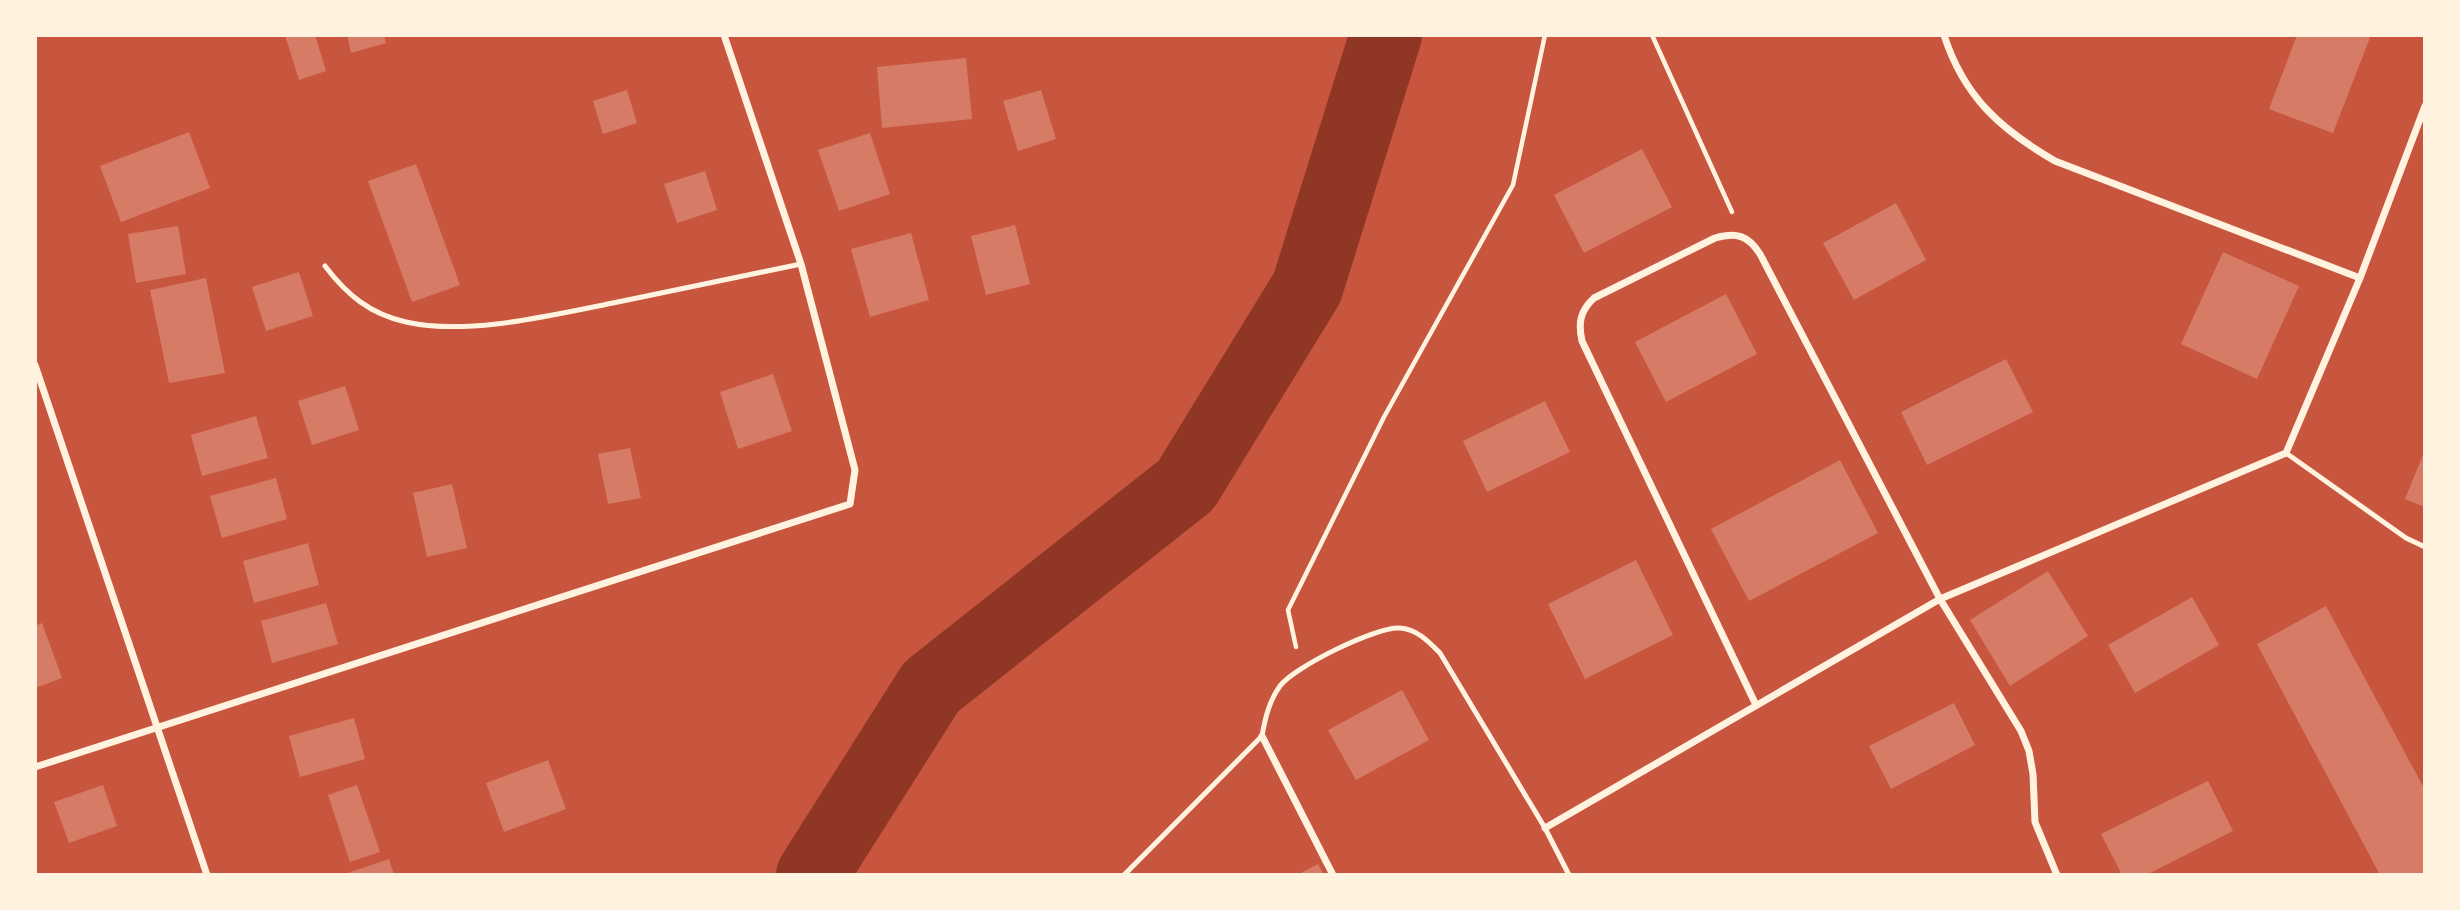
<svg xmlns="http://www.w3.org/2000/svg" width="2460" height="910" viewBox="0 0 2460 910" font-family="Lato,sans-serif">
  <rect width="100%" height="100%" fill="#c8553d"/>
  <g fill="none" stroke-linecap="round" stroke-linejoin="round">
    <path stroke="#8f3625" stroke-width="72" d="M812 875 931 687 1186 485 1307 288 1386 35"/>
  </g>
  <g fill="#d67c66">
    <path d="M285 35H315L326 71 299 80Z"/>
    <path d="M347 35H384L386 43 351 53Z"/>
    <path d="M2297 35H2371L2333 133 2269 109Z"/>
    <path d="M966 58 972 119 882 128 877 67Z"/>
    <path d="M627 90 637 123 603 134 593 101Z"/>
    <path d="M1041 90 1056 139 1018 151 1003 101Z"/>
    <path d="M189 132 210 188 121 222 100 166Z"/>
    <path d="M870 133 890 194 839 211 818 150Z"/>
    <path d="M1642 149 1672 207 1584 253 1554 195Z"/>
    <path d="M416 164 460 285 412 302 368 181Z"/>
    <path d="M705 171 717 210 677 223 664 184Z"/>
    <path d="M1896 203 1926 260 1854 300 1823 243Z"/>
    <path d="M1015 225 1030 284 986 295 971 236Z"/>
    <path d="M178 226 186 274 136 283 128 234Z"/>
    <path d="M911 233 929 300 870 317 851 249Z"/>
    <path d="M2223 252 2299 286 2257 379 2181 344Z"/>
    <path d="M299 272 313 316 266 331 252 287Z"/>
    <path d="M206 278 225 373 169 383 150 290Z"/>
    <path d="M1726 294 1757 354 1666 402 1635 342Z"/>
    <path d="M2006 359 2033 412 1927 465 1901 412Z"/>
    <path d="M773 374 792 431 738 449 720 392Z"/>
    <path d="M345 386 359 430 312 445 298 401Z"/>
    <path d="M1545 401 1570 452 1487 492 1463 441Z"/>
    <path d="M256 416 268 458 202 476 191 435Z"/>
    <path d="M630 448 641 498 608 504 598 454Z"/>
    <path d="M2425 450V507L2405 499Z"/>
    <path d="M1840 460 1878 533 1749 601 1711 529Z"/>
    <path d="M276 478 287 519 222 538 210 496Z"/>
    <path d="M452 484 467 548 427 557 413 493Z"/>
    <path d="M308 543 319 585 254 603 243 561Z"/>
    <path d="M1636 560 1673 635 1585 679 1548 604Z"/>
    <path d="M2048 571 2088 636 2010 686 1970 620Z"/>
    <path d="M2192 597 2219 645 2135 693 2108 645Z"/>
    <path d="M326 603 338 644 272 663 261 621Z"/>
    <path d="M2326 606 2425 790V875H2380L2257 644Z"/>
    <path d="M42 623 62 678 35 688V626Z"/>
    <path d="M1402 690 1429 740 1356 780 1328 730Z"/>
    <path d="M1954 703 1975 745 1891 789 1869 746Z"/>
    <path d="M354 718 365 759 300 777 289 736Z"/>
    <path d="M548 760 566 809 504 832 486 783Z"/>
    <path d="M2208 781 2233 831 2146 875H2122L2101 834Z"/>
    <path d="M103 785 117 826 69 843 54 802Z"/>
    <path d="M357 785 380 852 350 862 328 795Z"/>
    <path d="M389 859 394 875H342Z"/>
    <path d="M1318 864 1324 875H1297Z"/>
  </g>
  <g fill="none" stroke-linecap="round" stroke-linejoin="round">
    <g stroke="#fff3e0" stroke-width="4.5">
      <path d="M1652 35 1732 212"/>
      <path d="M1296 647 1288 610 1384 417 1513 185 1545 35"/>
    </g>
    <g stroke="#fff3e0" stroke-width="5">
      <path d="M325 266C347 295 370 314 406 322 468 336 552 315 613 303 675 290 738 277 801 264"/>
      <path d="M2286 453 2406 538 2425 547"/>
      <path d="M1124 875 1262 736C1265 719 1269 701 1280 686 1294 667 1377 626 1400 628 1417 629 1429 642 1440 653L1545 828 1569 875"/>
    </g>
    <g stroke="#fff3e0" stroke-width="7">
      <path d="M1944 35C1964 97 2000 129 2055 161L2360 278"/>
      <path d="M35 365 207 875"/>
      <path d="M1756 705 1582 341C1578 323 1580 311 1594 298L1715 238C1736 232 1748 235 1760 254L1940 599 2021 731 2029 751 2033 774 2035 822 2057 875"/>
      <path d="M1262 736 1333 875"/>
      <path d="M35 767 850 504 855 470 801 264 724 35"/>
      <path d="M1545 828 1940 599 2286 453 2360 278 2425 106"/>
    </g>
  </g>
  <rect width="2460" height="910" fill="none" stroke="#fff3e0" stroke-width="74"/>
</svg>
